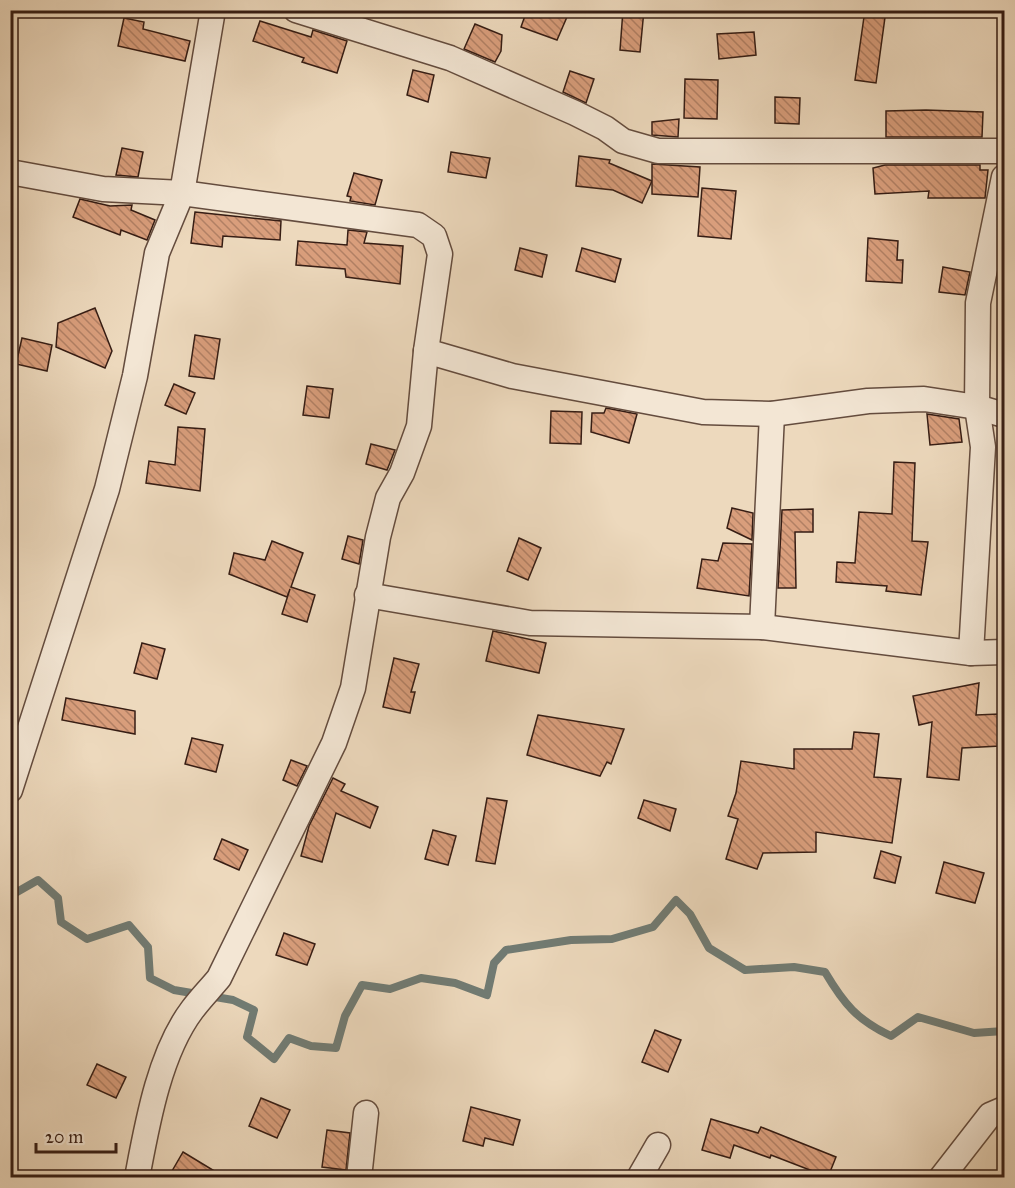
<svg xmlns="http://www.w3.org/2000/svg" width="1015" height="1188" viewBox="0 0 1015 1188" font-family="'IM FELL Great Primer',serif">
  <defs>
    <pattern id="building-back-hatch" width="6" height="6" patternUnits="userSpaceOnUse" patternTransform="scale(1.5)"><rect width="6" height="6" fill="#d99e7c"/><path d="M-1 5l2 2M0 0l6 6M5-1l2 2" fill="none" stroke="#b18064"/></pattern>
  </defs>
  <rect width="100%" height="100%" fill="#edd9bd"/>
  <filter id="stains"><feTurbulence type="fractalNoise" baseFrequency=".00333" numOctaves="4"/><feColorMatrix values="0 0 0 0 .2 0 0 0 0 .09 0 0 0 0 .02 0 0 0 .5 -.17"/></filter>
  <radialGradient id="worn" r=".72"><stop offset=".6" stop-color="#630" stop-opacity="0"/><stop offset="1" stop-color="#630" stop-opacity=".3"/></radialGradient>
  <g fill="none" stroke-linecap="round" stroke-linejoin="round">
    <path stroke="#717b73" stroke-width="8" d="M10 896 38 880 58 898 61 922 87 939 129 925 148 947 150 978 174 990 233 1000 254 1010 247 1037 274 1059 289 1038 311 1046 336 1048 345 1016 362 985 390 989 421 978 455 983 487 995 494 963 506 950 571 940 612 939 653 927 676 900 690 914 709 948 745 970 794 967 825 972C844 1004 857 1020 891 1036L918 1017 974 1033 1004 1031"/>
  </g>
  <g fill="url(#building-back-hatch)" stroke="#361d14" stroke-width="1.5">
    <path d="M527 10H570L557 40 521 27Z"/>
    <path d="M623 10H644L640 52 620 50Z"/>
    <path d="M865 10H886L876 83 855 80Z"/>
    <path d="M124 18 144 22 143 29 190 41 185 61 118 46Z"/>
    <path d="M260 21 311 37 313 30 347 41 337 73 302 62 304 58 253 41Z"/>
    <path d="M475 24 502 35 501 51 495 62 464 49Z"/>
    <path d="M754 32 756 55 719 59 717 34Z"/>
    <path d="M413 70 434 75 428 102 407 95Z"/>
    <path d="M570 71 594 79 586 103 563 92Z"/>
    <path d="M685 79 718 80 717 119 684 118Z"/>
    <path d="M775 97 800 98 799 124 775 123Z"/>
    <path d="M926 110 983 112 982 137H886V111Z"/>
    <path d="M679 119 678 137 652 135V122Z"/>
    <path d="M122 148 143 152 138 177 116 175Z"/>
    <path d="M451 152 490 158 486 178 448 172Z"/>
    <path d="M579 156 610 160 609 163 652 181 642 203 613 190 576 186Z"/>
    <path d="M652 164 700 167 698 197 652 194Z"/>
    <path d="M885 165H980V170H988L985 198H928L929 191 875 194 873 168Z"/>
    <path d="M354 173 382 180 375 205 350 201 351 197 347 196Z"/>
    <path d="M702 188 736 191 731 239 698 236Z"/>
    <path d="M80 199 110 206 132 205 131 210 155 220 147 240 121 230 120 235 73 217Z"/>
    <path d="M195 212 281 221 280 240 223 236 222 247 191 243Z"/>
    <path d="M348 230 367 232 364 243 403 246 400 284 346 277 345 269 296 265 298 241 347 245Z"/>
    <path d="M868 238 898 241 897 260H903L902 283 866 281Z"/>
    <path d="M520 248 547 255 542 277 515 270Z"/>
    <path d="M582 248 621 259 615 282 576 271Z"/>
    <path d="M943 267 970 272 965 295 939 292Z"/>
    <path d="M95 308 112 351 105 368 56 347 58 323Z"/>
    <path d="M195 335 220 339 214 379 189 376Z"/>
    <path d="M22 338 52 345 47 371 16 364Z"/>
    <path d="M174 384 195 393 186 414 165 405Z"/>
    <path d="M307 386 333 389 329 418 303 415Z"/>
    <path d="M606 408 637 414 629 443 591 432 592 413H604Z"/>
    <path d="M551 411 582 412 581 444 550 443Z"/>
    <path d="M927 414 959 419 962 442 930 445Z"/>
    <path d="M178 427 205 429 200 491 146 483 149 461 175 465Z"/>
    <path d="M371 444 395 450 387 470 366 464Z"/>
    <path d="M894 462 915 463 912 541 928 542 921 595 886 591 887 586 836 582 837 562 855 563 859 512 892 514Z"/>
    <path d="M732 508 753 513 752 540 727 528Z"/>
    <path d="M813 509V532H795L796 588H778L782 510Z"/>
    <path d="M348 536 363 540 359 564 342 559Z"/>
    <path d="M519 538 541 548 528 580 507 571Z"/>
    <path d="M272 541 303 553 291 587 315 595 307 622 282 614 290 589 287 597 229 574 234 553 265 560Z"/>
    <path d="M723 543 752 544 749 596 697 588 702 559 718 561Z"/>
    <path d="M493 631 546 643 539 673 486 661Z"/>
    <path d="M142 643 165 649 157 679 134 673Z"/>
    <path d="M394 658 419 664 411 692H415L410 713 383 707Z"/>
    <path d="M979 683 976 715 999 714 1000 746 962 748 959 780 927 777 932 722 919 725 913 696Z"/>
    <path d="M66 698 135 711V734L62 720Z"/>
    <path d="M538 715 624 729 611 764 607 762 600 776 527 755Z"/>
    <path d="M854 732 879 734 874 777 901 779 892 843 816 832V852L763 853 757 869 726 859 738 819 728 816 736 793 741 761 794 769V749H852Z"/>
    <path d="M192 738 223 745 216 772 185 764Z"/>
    <path d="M291 760 307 766 297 786 283 780Z"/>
    <path d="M333 778 345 784 341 791 378 807 370 828 336 813 322 862 301 856 309 826Z"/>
    <path d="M487 798 507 801 495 864 476 861Z"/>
    <path d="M644 800 676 809 670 831 638 818Z"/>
    <path d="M433 830 456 836 448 865 425 859Z"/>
    <path d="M222 839 248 850 239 870 214 859Z"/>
    <path d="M881 851 901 857 895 883 874 878Z"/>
    <path d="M944 862 984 873 975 903 936 893Z"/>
    <path d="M284 933 315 944 307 965 276 955Z"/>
    <path d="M655 1030 681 1040 668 1072 642 1062Z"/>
    <path d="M97 1064 126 1077 116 1098 87 1085Z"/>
    <path d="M261 1098 290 1110 277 1138 249 1126Z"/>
    <path d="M471 1107 520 1120 513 1145 485 1138 483 1146 463 1141Z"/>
    <path d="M711 1119 758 1133 761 1127 836 1157 828 1177 771 1155 770 1158 734 1145 730 1158 702 1150Z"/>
    <path d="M327 1130 350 1133 346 1170 322 1167Z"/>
    <path d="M183 1152 226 1178H168Z"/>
  </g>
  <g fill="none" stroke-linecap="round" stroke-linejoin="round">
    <defs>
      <g id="minor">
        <path d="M296 10 450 58 575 113 605 128 623 141 658 151H1004"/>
        <path d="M10 172 103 189 182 193 418 225 434 236 440 254 426 351 512 376 703 412 772 414 868 401 924 399 977 407 1004 415"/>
        <path d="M367 595 530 623 762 627 971 653 1004 652"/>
        <path d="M762 627 772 414"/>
        <path d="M971 653 983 447 977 407 978 303 1004 177"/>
        <path d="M10 790 107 489 135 376 157 253 182 193 213 10"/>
        <path d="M137 1178C147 1125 159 1054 192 1010 200 999 210 989 219 978L334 743 353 688 378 537 388 498 402 473 419 426 426 351"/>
        <path d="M359 1178 366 1113"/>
        <path d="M639 1178 658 1145"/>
        <path d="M941 1178 990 1115 1004 1109"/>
      </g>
    </defs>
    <use href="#minor" stroke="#644c3e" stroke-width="27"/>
    <use href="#minor" stroke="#f3e6d4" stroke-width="24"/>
  </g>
  <rect width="1015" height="1188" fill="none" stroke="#edd9bd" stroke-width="36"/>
  <rect x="12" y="12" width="991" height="1164" fill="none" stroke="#361d14" stroke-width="3"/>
  <rect x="18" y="18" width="979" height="1152" fill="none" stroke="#361d14" stroke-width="1.5"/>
  <path d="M36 1143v9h80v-9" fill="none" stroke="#361d14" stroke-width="3"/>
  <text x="45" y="1143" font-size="18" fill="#361d14" stroke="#f3e6d4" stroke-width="4.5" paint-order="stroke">20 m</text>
  <rect width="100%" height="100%" filter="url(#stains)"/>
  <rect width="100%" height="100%" fill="url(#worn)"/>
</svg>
